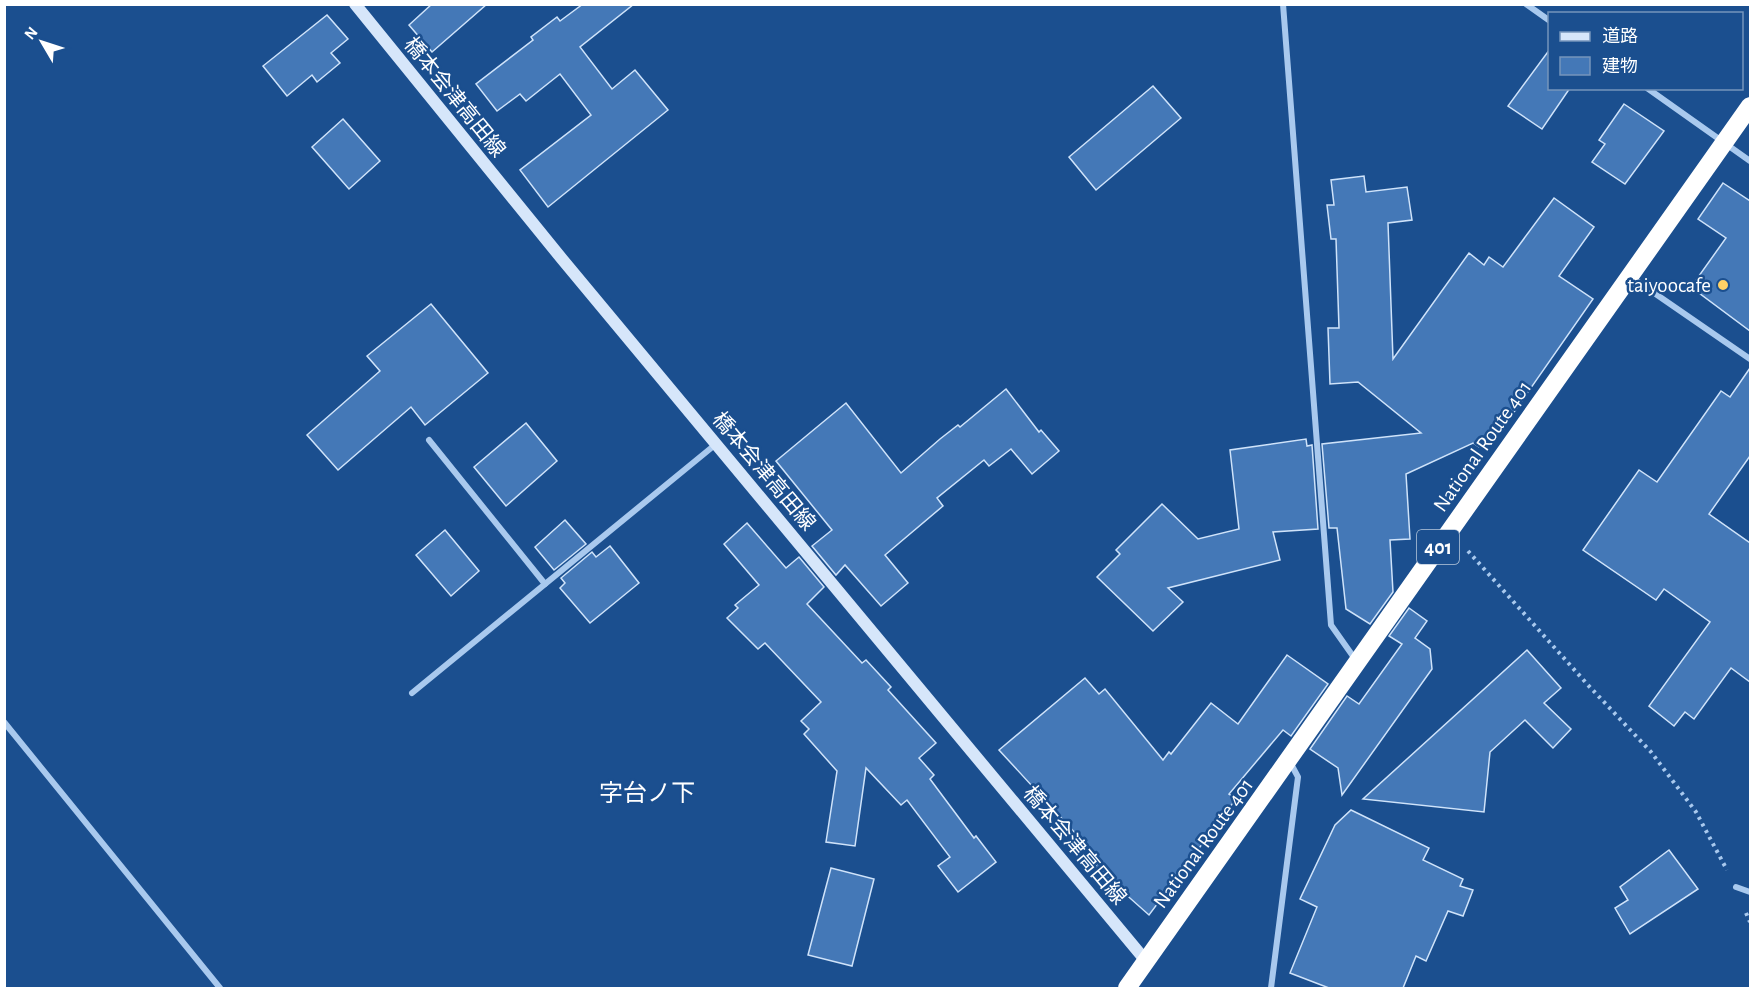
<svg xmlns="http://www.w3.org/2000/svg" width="1755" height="993" viewBox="0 0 1755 993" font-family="'Alegreya Sans','Noto Sans JP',sans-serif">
  <rect width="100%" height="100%" fill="#1b4f8f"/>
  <g fill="#4478b7" stroke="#cfe3fa" stroke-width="1.5">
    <path d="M432 4H487L432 52 409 25Z"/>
    <path d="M583 4H634L580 47 612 89 635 70 668 110 548 207 520 170 591 115 560 74 526 101 520 94 497 111 476 84 533 40 531 37 557 17 560 21Z"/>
    <path d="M327 15 348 39 331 53 340 63 317 82 312 75 287 96 263 66Z"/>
    <path d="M1550 49V88H1570L1542 129 1508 106Z"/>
    <path d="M1153 86 1181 118 1096 190 1069 157Z"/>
    <path d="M1624 104 1664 131 1625 184 1592 162 1605 144 1599 140Z"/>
    <path d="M343 119 380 161 349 189 312 147Z"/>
    <path d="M1364 176 1366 192 1407 187 1412 220 1388 223 1393 359 1469 253 1484 265 1489 257 1503 267 1554 198 1594 227 1559 276 1593 299 1512 415 1506 411 1496 424H1502L1504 429 1487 436 1479 447 1473 443 1406 474 1410 539 1390 540 1393 592 1370 624 1346 609 1337 528H1329L1322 444 1421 433 1358 382 1330 384 1328 328H1339L1336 239H1331L1327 205H1334L1331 180Z"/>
    <path d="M1723 183 1750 201V331L1691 287 1726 238 1698 219Z"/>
    <path d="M431 304 488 373 425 425 411 407 338 470 307 435 380 371 367 356Z"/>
    <path d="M1750 368V456L1709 514 1750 543V682L1731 668 1694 719 1685 712 1674 726 1649 706 1710 622 1664 589 1656 600 1583 550 1639 470 1657 482 1721 391 1730 397Z"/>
    <path d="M1006 389 1039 432 1041 430 1059 451 1032 474 1011 449 989 466 984 460 937 498 943 506 885 555 908 583 881 606 845 565 836 575 812 546 832 530 776 461 846 403 901 473 940 439 958 425 960 427Z"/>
    <path d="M526 423 557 461 506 506 474 467Z"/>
    <path d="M1306 439 1307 446 1312 445 1318 529 1273 532 1280 560 1168 588 1183 602 1153 631 1097 577 1120 554 1116 550 1162 504 1198 539 1239 529 1230 450Z"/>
    <path d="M565 520 586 544 554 570 535 547Z"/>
    <path d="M747 523 786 568 799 557 824 587 807 604 862 663 866 660 891 687 888 690 936 743 919 758 934 775 930 779 974 838 976 836 996 862 958 892 938 866 950 857 907 800 901 805 866 768 855 846 826 842 837 771 804 734 809 729 801 721 821 702 765 643 758 649 727 618 738 608 735 605 759 585 724 544Z"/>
    <path d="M445 530 479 571 451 596 416 555Z"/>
    <path d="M610 546 639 583 590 623 560 588 565 583 561 578 592 552 596 557Z"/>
    <path d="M1409 608 1427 621 1415 638 1430 649 1432 669 1342 795 1338 768 1310 749 1347 696 1359 704 1402 644 1389 636Z"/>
    <path d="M1527 650 1561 688 1544 703 1571 729 1553 748 1525 720 1490 752 1484 812 1363 799Z"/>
    <path d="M1287 655 1328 684 1291 736 1283 730 1229 794 1236 799 1149 915 1095 867 1100 860 999 750 1085 678 1099 694 1105 689 1163 760 1169 752 1171 754 1211 703 1238 724Z"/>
    <path d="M1351 810 1429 848 1423 860 1463 879 1460 886 1473 890 1463 916 1448 911 1426 961 1416 956 1403 988H1329L1290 973 1317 907 1300 899 1335 825Z"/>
    <path d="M1669 850 1698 889 1630 934 1615 908 1628 900 1620 887Z"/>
    <path d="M831 868 874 879 852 966 808 955Z"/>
  </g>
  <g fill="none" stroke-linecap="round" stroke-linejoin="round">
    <g stroke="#a9c9ee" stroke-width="4" stroke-dasharray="3 4.5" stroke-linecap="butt">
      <path d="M1468 551 1588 685 1651 752 1696 812 1727 870"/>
      <path d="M1746 913 1750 922"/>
    </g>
    <g stroke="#a9c9ee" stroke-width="6">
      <path d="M1283 4 1331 625 1355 659"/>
      <path d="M1526 4 1550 21"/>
      <path d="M1647 88 1750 161"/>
      <path d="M1631 277 1750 359"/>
      <path d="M429 440 545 584"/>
      <path d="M412 693 716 444"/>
      <path d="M4 722 220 988"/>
      <path d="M1736 887 1750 892"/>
      <path d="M1271 988 1298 777 1290 762"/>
    </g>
    <path stroke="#d6e6fa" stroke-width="12" d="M355 4 562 259 1146 961"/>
    <path stroke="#fff" stroke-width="18" d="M1127 988 1750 106"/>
  </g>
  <circle fill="#ffd166" stroke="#1b4f8f" stroke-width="2" cx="1723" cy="285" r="6"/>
  <g text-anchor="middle" stroke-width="5" stroke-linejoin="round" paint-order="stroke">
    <rect fill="#1b4f8f" stroke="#bbcadd" stroke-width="1.5" x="1417" y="530" width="42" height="34" rx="4.5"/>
    <g font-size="20" font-weight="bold" fill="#fff">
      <text x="1438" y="554">401</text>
    </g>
    <g font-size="21" fill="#fff" stroke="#1b4f8f">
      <text transform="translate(455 97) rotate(51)" y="7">橋本会津高田線</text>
      <text transform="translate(1482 446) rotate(-55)" y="7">National Route 401</text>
      <text transform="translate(764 471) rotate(50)" y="7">橋本会津高田線</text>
      <text transform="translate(1203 843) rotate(-54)" y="7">National Route 401</text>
      <text transform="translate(1075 845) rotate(50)" y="7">橋本会津高田線</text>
    </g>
    <g font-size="21" fill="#fff" stroke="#1b4f8f" text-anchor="end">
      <text x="1711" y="292">taiyoocafe</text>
    </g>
    <g font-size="24" fill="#fff" stroke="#1b4f8f">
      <text x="647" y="801">字台ノ下</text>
    </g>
  </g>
  <rect width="1755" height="993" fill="none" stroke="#ffffff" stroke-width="12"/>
  <rect x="1548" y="12" width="195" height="78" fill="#1b4f8f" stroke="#7695bc" stroke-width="1.5"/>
  <rect x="1560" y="32" width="30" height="9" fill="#d6e6fa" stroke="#7695bc" stroke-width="1.5"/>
  <text x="1602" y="42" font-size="18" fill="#ffffff">道路</text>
  <rect x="1560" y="57" width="30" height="18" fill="#4478b7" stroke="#7695bc" stroke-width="1.5"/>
  <text x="1602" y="72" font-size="18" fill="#ffffff">建物</text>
  <g transform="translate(42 42) rotate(309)" stroke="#1b4f8f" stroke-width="4.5" paint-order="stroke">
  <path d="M0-4.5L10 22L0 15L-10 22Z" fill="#ffffff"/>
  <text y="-9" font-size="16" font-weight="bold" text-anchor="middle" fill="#ffffff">N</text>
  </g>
</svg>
